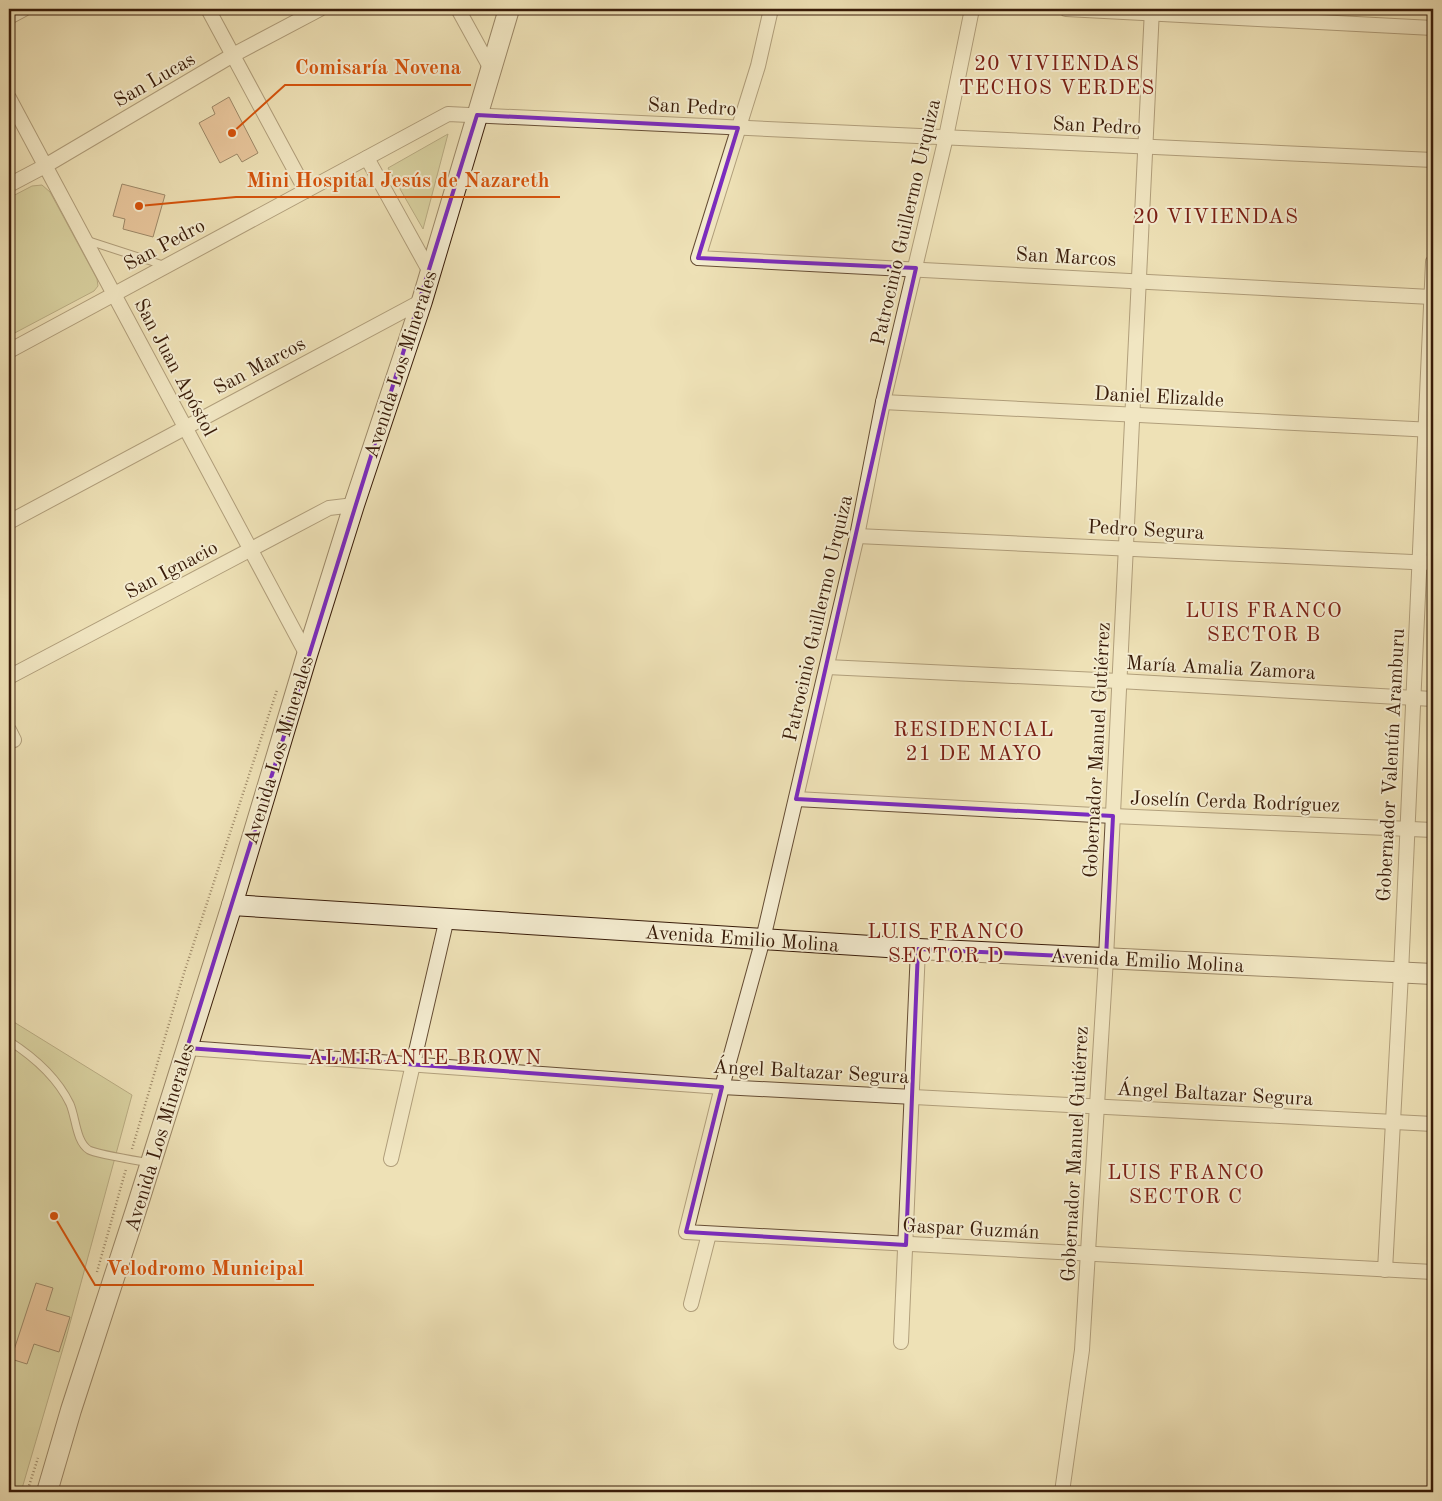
<svg xmlns="http://www.w3.org/2000/svg" width="1442" height="1501" viewBox="0 0 1442 1501" font-family="'Old Standard TT',serif">
  <rect width="100%" height="100%" fill="#eee1b6"/>
  <filter id="stains"><feTurbulence type="fractalNoise" baseFrequency=".004" numOctaves="4"/><feColorMatrix values="0 0 0 0 .2 0 0 0 0 .09 0 0 0 0 .02 0 0 0 .5 -.17"/></filter>
  <radialGradient id="worn" r=".72"><stop offset=".6" stop-color="#630" stop-opacity="0"/><stop offset="1" stop-color="#630" stop-opacity=".3"/></radialGradient>
  <g fill="#c0c189" stroke="#7c6e49">
    <path d="M448 134 423 229 388 168Z"/>
    <path d="M42 185 50 192 97 279 98 286 94 291 9 336V198L32 186Z"/>
    <path d="M9 1019 132 1095 66 1338 21 1492H9Z"/>
  </g>
  <g fill="#e0a57d" stroke="#391c09">
    <path d="M229 97 258 153 242 162 237 154 220 163 199 123 215 114 212 107Z"/>
    <path d="M122 184 165 195 153 237 123 229 125 219 113 216Z"/>
    <path d="M36 1283 53 1288 46 1310 70 1317 59 1352 34 1344 27 1364 11 1359Z"/>
  </g>
  <g fill="none" stroke-linecap="round" stroke-linejoin="round">
    <defs>
      <g id="lane">
        <path d="M86 240 166 266"/>
        <path d="M9 1041C34 1057 57 1077 70 1104 76 1118 76 1142 89 1150 96 1154 139 1161 150 1163"/>
      </g>
      <g id="street">
        <path d="M208 9 306 191"/>
        <path d="M458 9 491 69"/>
        <path d="M771 9 758 66 698 258 1431 297"/>
        <path d="M972 9 946 137 883 402 857 536 763 939 722 1087 686 1232 1433 1272"/>
        <path d="M1066 9 1433 28"/>
        <path d="M9 17 24 9"/>
        <path d="M9 98 307 655"/>
        <path d="M367 158 430 272"/>
        <path d="M9 185 45 166 233 55 320 9"/>
        <path d="M9 351 448 114 1433 160"/>
        <path d="M883 402 1433 430"/>
        <path d="M9 522 422 301"/>
        <path d="M857 536 1433 563"/>
        <path d="M827 667 1119 681 1433 699"/>
        <path d="M9 677 329 508 354 505"/>
        <path d="M9 730 14 740"/>
        <path d="M796 799 1113 816 1433 830"/>
        <path d="M187 1048 722 1087 1433 1124"/>
        <path d="M391 1159 447 918"/>
        <path d="M1385 1270 1401 973 1433 262"/>
        <path d="M691 1304 709 1234"/>
        <path d="M901 1342 918 949"/>
        <path d="M1062 1492 1082 1350 1106 958 1152 9"/>
      </g>
      <g id="secondary">
        <path d="M232 905 918 949 1433 974"/>
        <path d="M47 1492 71 1410 136 1210 232 905 307 655 354 505 422 301 509 9"/>
      </g>
    </defs>
    <use href="#lane" stroke="#664d34" stroke-width="9"/>
    <use href="#street" stroke="#664d34" stroke-width="16"/>
    <use href="#secondary" stroke="#391c09" stroke-width="22"/>
    <g stroke="#391c09" stroke-width="2.5" stroke-dasharray="1 2.5" stroke-linecap="butt">
      <path d="M132 1149 184 973 277 690"/>
      <path d="M97 1272 126 1169"/>
      <path d="M27 1492 38 1458"/>
    </g>
    <use href="#lane" stroke="#f4ecd0" stroke-width="7"/>
    <use href="#street" stroke="#f4ecd0" stroke-width="14"/>
    <use href="#secondary" stroke="#f4ecd0" stroke-width="20"/>
  </g>
  <path d="M0 0H1442V1501H0ZM477 115 738 128 698 258 916 268 796 799 1113 816 1106 958 918 949 906 1245 686 1232 722 1087 187 1048Z" fill="#eee1b6" fill-opacity=".55" fill-rule="evenodd"/>
  <path fill="none" stroke="#7b2cbf" stroke-width="4" stroke-linejoin="round" d="M477 115 738 128 698 258 916 268 796 799 1113 816 1106 958 918 949 906 1245 686 1232 722 1087 187 1048Z"/>
  <g text-anchor="middle" stroke-width="4" stroke-linejoin="round" paint-order="stroke">
    <g font-size="20" fill="#391c09" stroke="#f4ecd0">
      <text transform="translate(154 79) rotate(-30)" y="7">San Lucas</text>
      <text transform="translate(692 106) rotate(3)" y="7">San Pedro</text>
      <text transform="translate(1097 125) rotate(3)" y="7">San Pedro</text>
      <text transform="translate(905 222) rotate(-77)" y="7">Patrocinio Guillermo Urquiza</text>
      <text transform="translate(164 244) rotate(-28)" y="7">San Pedro</text>
      <text transform="translate(1066 256) rotate(3)" y="7">San Marcos</text>
      <text transform="translate(400 364) rotate(-72)" y="7">Avenida Los Minerales</text>
      <text transform="translate(259 365) rotate(-28)" y="7">San Marcos</text>
      <text transform="translate(176 367) rotate(62)" y="7">San Juan Apóstol</text>
      <text transform="translate(1159 396) rotate(3)" y="7">Daniel Elizalde</text>
      <text transform="translate(1146 529) rotate(3)" y="7">Pedro Segura</text>
      <text transform="translate(171 569) rotate(-28)" y="7">San Ignacio</text>
      <text transform="translate(817 618) rotate(-77)" y="7">Patrocinio Guillermo Urquiza</text>
      <text transform="translate(1221 667) rotate(3)" y="7">María Amalia Zamora</text>
      <text transform="translate(278 750) rotate(-73)" y="7">Avenida Los Minerales</text>
      <text transform="translate(1096 750) rotate(-87)" y="7">Gobernador Manuel Gutiérrez</text>
      <text transform="translate(1390 765) rotate(-87)" y="7">Gobernador Valentín Aramburu</text>
      <text transform="translate(1235 801) rotate(2)" y="7">Joselín Cerda Rodríguez</text>
      <text transform="translate(742 938) rotate(4)" y="7">Avenida Emilio Molina</text>
      <text transform="translate(1147 960) rotate(3)" y="7">Avenida Emilio Molina</text>
      <text transform="translate(811 1071) rotate(3)" y="7">Ángel Baltazar Segura</text>
      <text transform="translate(1215 1093) rotate(3)" y="7">Ángel Baltazar Segura</text>
      <text transform="translate(159 1137) rotate(-73)" y="7">Avenida Los Minerales</text>
      <text transform="translate(1074 1154) rotate(-87)" y="7">Gobernador Manuel Gutiérrez</text>
      <text transform="translate(971 1228) rotate(3)" y="7">Gaspar Guzmán</text>
    </g>
    <g font-size="21" letter-spacing="1" fill="#7a1f14" stroke="#f4ecd0">
      <text x="1057" y="70">20 VIVIENDAS<tspan x="1057" dy="24">TECHOS VERDES</tspan></text>
      <text x="1216" y="223">20 VIVIENDAS</text>
      <text x="1264" y="617">LUIS FRANCO<tspan x="1264" dy="24">SECTOR B</tspan></text>
      <text x="974" y="736">RESIDENCIAL<tspan x="974" dy="24">21 DE MAYO</tspan></text>
      <text x="946" y="938">LUIS FRANCO<tspan x="946" dy="24">SECTOR D</tspan></text>
      <text x="425" y="1064">ALMIRANTE BROWN</text>
      <text x="1186" y="1179">LUIS FRANCO<tspan x="1186" dy="24">SECTOR C</tspan></text>
    </g>
  </g>
  <path fill="none" stroke="#d6530c" stroke-width="2" d="M232 133L285 85H471M139 206L236 197H560M54 1216L95 1285H314"/>
  <g fill="#d6530c" stroke="#f4ecd0" stroke-width="2">
    <circle cx="232" cy="133" r="5"/>
    <circle cx="139" cy="206" r="5"/>
    <circle cx="54" cy="1216" r="5"/>
  </g>
  <g font-size="21" text-anchor="middle" font-weight="bold" fill="#d6530c" stroke="#f4ecd0" stroke-width="4" stroke-linejoin="round" paint-order="stroke">
    <text x="378" y="74">Comisaría Novena</text>
    <text x="398" y="187">Mini Hospital Jesús de Nazareth</text>
    <text x="205" y="1275">Velodromo Municipal</text>
  </g>
  <rect width="1442" height="1501" fill="none" stroke="#eee1b6" stroke-width="30"/>
  <rect x="10" y="10" width="1422" height="1481" fill="none" stroke="#391c09" stroke-width="2.5"/>
  <rect x="15" y="15" width="1412" height="1471" fill="none" stroke="#391c09"/>
  <rect width="100%" height="100%" filter="url(#stains)"/>
  <rect width="100%" height="100%" fill="url(#worn)"/>
</svg>
